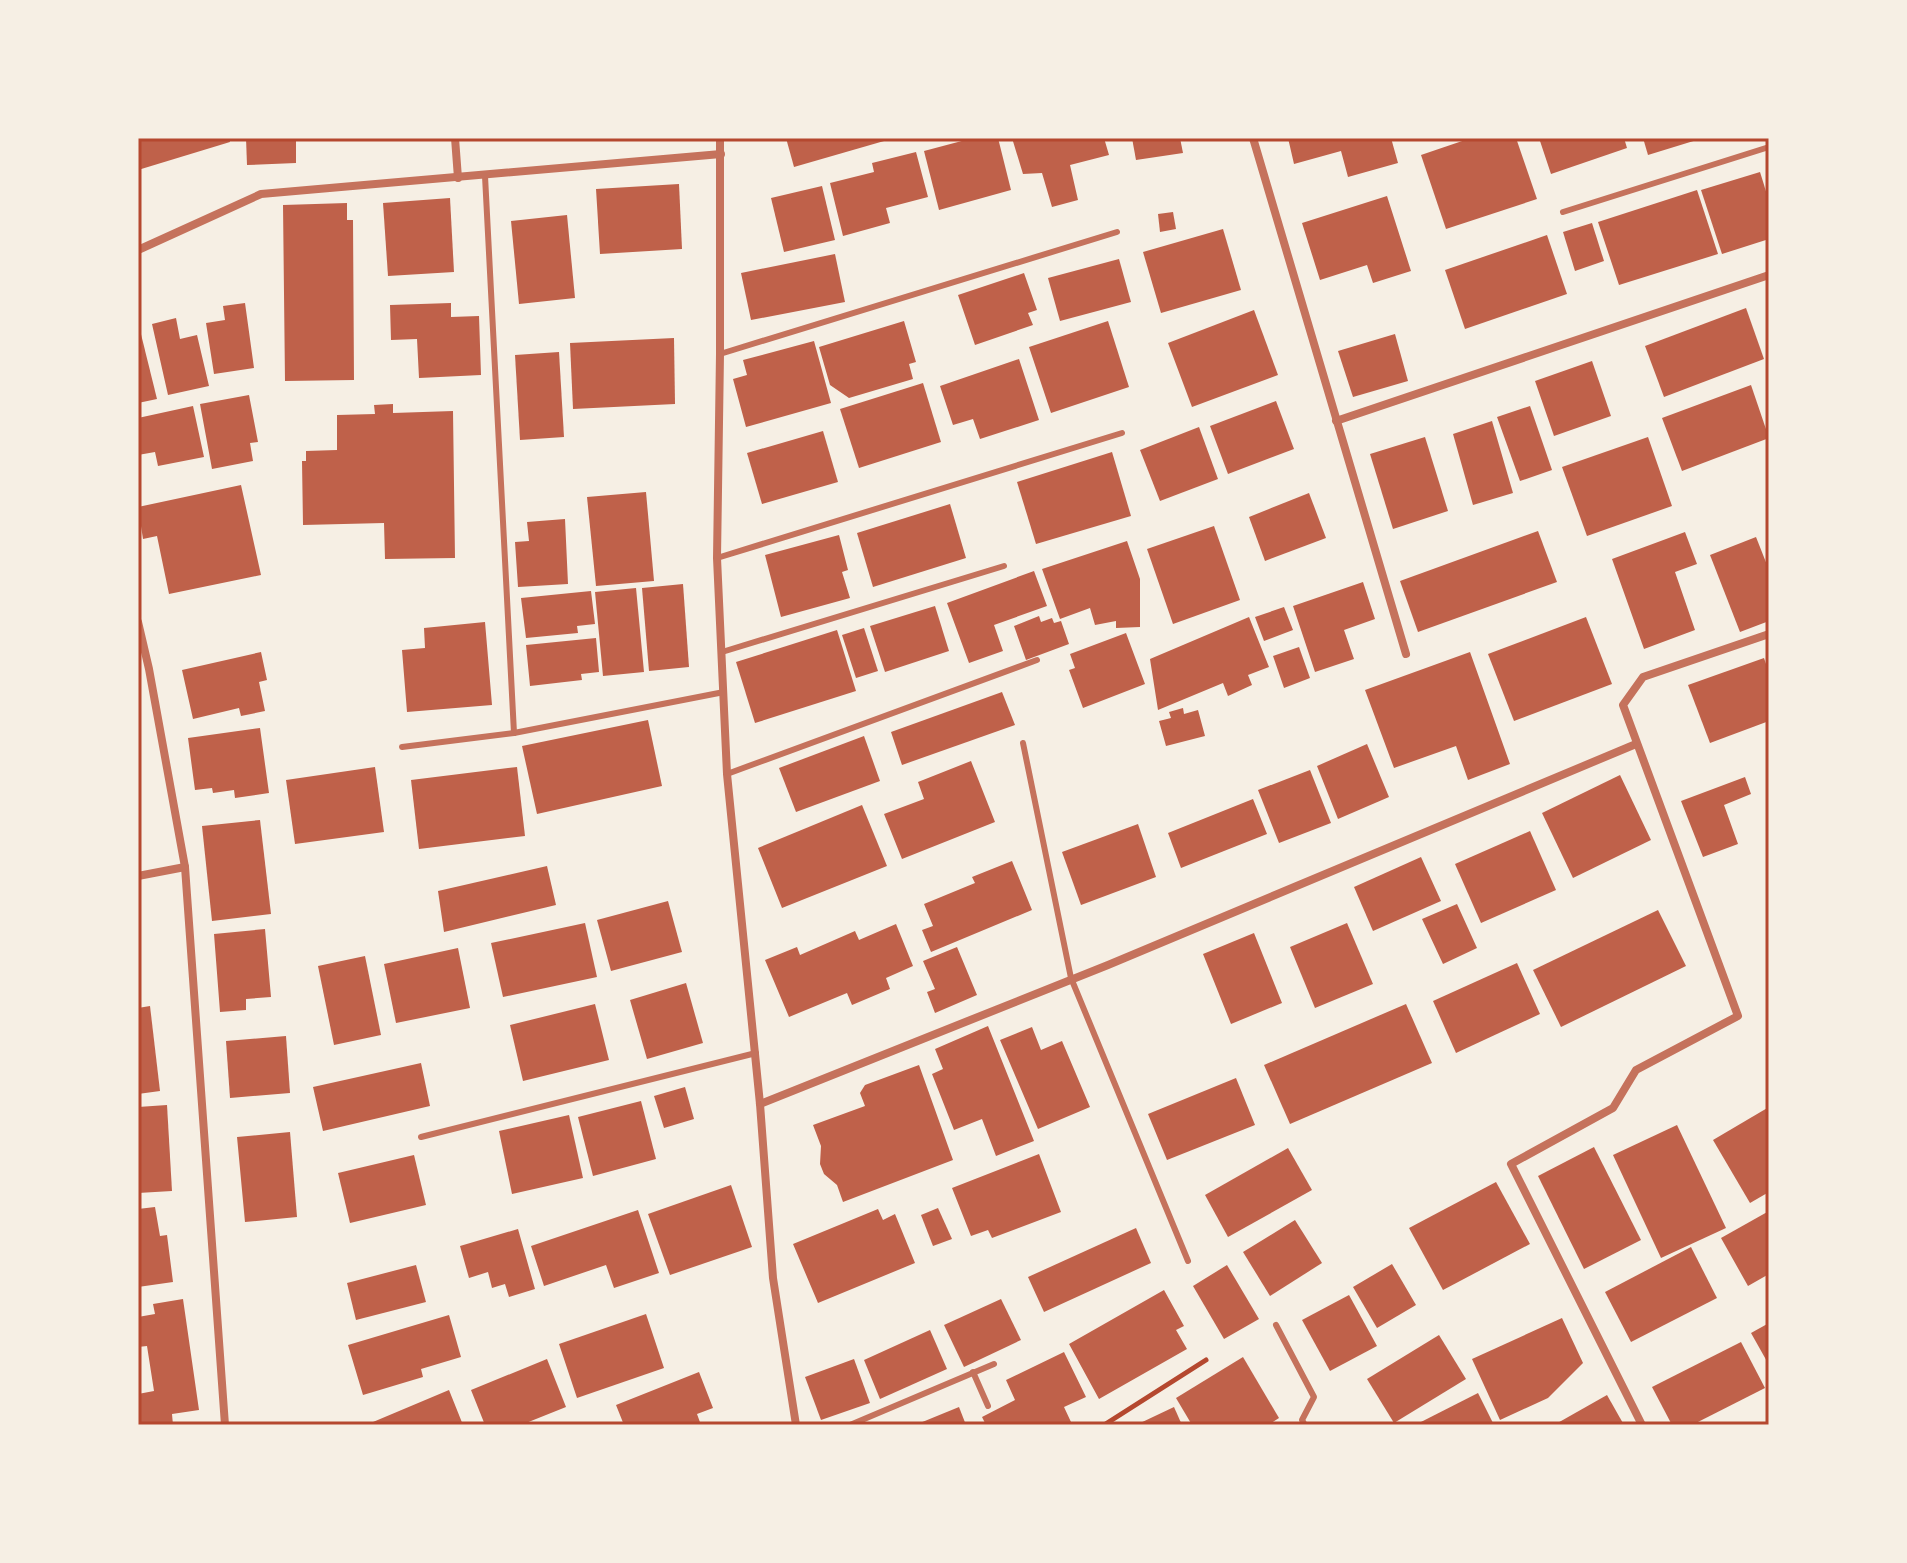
<svg xmlns="http://www.w3.org/2000/svg" width="1907" height="1563" viewBox="0 0 1907 1563" font-family="Inter,sans-serif">
  <rect width="100%" height="100%" fill="#f6efe4"/>
  <g fill="#bf614a">
    <path d="M138 138H229L230 142 138 170Z"/>
    <path d="M246 138H296V163L247 165Z"/>
    <path d="M786 138H891V139L794 167Z"/>
    <path d="M973 138H998L1011 190 939 210 924 151Z"/>
    <path d="M1012 138H1104L1109 155 1070 165 1078 200 1052 207 1042 173 1023 174Z"/>
    <path d="M1132 138H1180L1183 153 1136 160Z"/>
    <path d="M1288 138H1391L1398 163 1348 177 1341 151 1294 164Z"/>
    <path d="M1471 138H1516L1537 199 1446 229 1421 155Z"/>
    <path d="M1539 138H1624L1627 148 1551 174Z"/>
    <path d="M1643 138H1700V139L1648 155Z"/>
    <path d="M916 152 928 197 886 208 890 223 843 236 830 183 874 172 872 163Z"/>
    <path d="M1760 172 1769 201V239L1722 254 1701 190Z"/>
    <path d="M679 184 682 249 600 254 596 189Z"/>
    <path d="M822 186 835 240 784 252 771 198Z"/>
    <path d="M1697 190 1718 254 1619 285 1598 222Z"/>
    <path d="M1387 196 1411 271 1373 283 1367 265 1320 280 1302 223Z"/>
    <path d="M450 198 454 272 388 276 383 203Z"/>
    <path d="M347 203V220H353L354 380 285 381 283 205Z"/>
    <path d="M1173 212 1176 229 1160 232 1158 214Z"/>
    <path d="M567 215 575 298 519 304 511 221Z"/>
    <path d="M1592 223 1604 261 1575 271 1563 232Z"/>
    <path d="M1223 229 1241 290 1161 313 1143 252Z"/>
    <path d="M1547 235 1567 294 1465 329 1445 270Z"/>
    <path d="M835 254 845 302 751 320 741 273Z"/>
    <path d="M1119 259 1131 302 1060 321 1048 278Z"/>
    <path d="M1024 273 1037 310 1028 313 1033 325 975 345 958 295Z"/>
    <path d="M245 303 254 368 214 374 206 323 225 320 223 306Z"/>
    <path d="M451 303V317L479 316 481 375 419 378 417 339 391 340 390 305Z"/>
    <path d="M1746 308 1764 359 1664 397 1645 346Z"/>
    <path d="M1254 310 1278 375 1192 407 1168 343Z"/>
    <path d="M176 318 180 339 197 335 209 386 168 395 152 324Z"/>
    <path d="M904 321 916 362 909 364 913 379 849 398 830 385 819 347Z"/>
    <path d="M1108 321 1129 387 1051 413 1029 347Z"/>
    <path d="M138 322 157 399 138 403Z"/>
    <path d="M1395 334 1408 381 1353 397 1338 351Z"/>
    <path d="M674 338 675 404 573 409 570 343Z"/>
    <path d="M814 341 831 403 746 427 733 379 747 375 743 360Z"/>
    <path d="M559 352 564 437 520 440 515 355Z"/>
    <path d="M1019 359 1039 420 980 439 973 419 953 425 940 386Z"/>
    <path d="M1592 361 1611 416 1554 436 1535 381Z"/>
    <path d="M923 383 941 442 859 468 840 409Z"/>
    <path d="M1751 385 1769 438 1682 471 1662 418Z"/>
    <path d="M249 395 258 442 250 443 253 461 212 469 200 404Z"/>
    <path d="M1276 401 1294 449 1228 474 1210 426Z"/>
    <path d="M393 404V413L453 411 455 558 385 559 384 523 303 525 302 461H306V451L337 450V415L375 414 374 405Z"/>
    <path d="M193 406 204 457 158 466 155 452 138 455V418Z"/>
    <path d="M1530 406 1552 470 1520 481 1497 417Z"/>
    <path d="M1492 421 1513 493 1473 505 1453 434Z"/>
    <path d="M1199 427 1218 479 1160 501 1140 450Z"/>
    <path d="M823 431 838 482 762 504 747 453Z"/>
    <path d="M1425 437 1448 511 1393 529 1370 454Z"/>
    <path d="M1648 437 1672 506 1587 536 1562 467Z"/>
    <path d="M1112 452 1131 516 1036 544 1017 482Z"/>
    <path d="M241 485 261 575 169 594 157 536 143 539 138 507Z"/>
    <path d="M646 492 654 581 596 586 587 497Z"/>
    <path d="M1309 493 1326 538 1265 561 1249 517Z"/>
    <path d="M950 504 966 558 873 587 857 533Z"/>
    <path d="M565 519 568 584 518 587 515 542 529 541 527 522Z"/>
    <path d="M1214 526 1240 600 1173 624 1147 549Z"/>
    <path d="M1538 531 1557 582 1418 632 1400 581Z"/>
    <path d="M1685 532 1697 564 1675 572 1695 630 1644 649 1612 559Z"/>
    <path d="M839 535 848 570 842 572 850 598 781 617 765 555Z"/>
    <path d="M1756 537 1769 570V621L1740 632 1710 555Z"/>
    <path d="M1127 541 1140 579V627L1116 628V621L1095 625 1090 608 1060 619 1042 569Z"/>
    <path d="M1034 571 1047 606 994 625 1003 651 969 663 947 603Z"/>
    <path d="M1363 582 1375 619 1344 630 1354 659 1315 672 1293 606Z"/>
    <path d="M683 584 689 667 649 671 642 588Z"/>
    <path d="M636 588 644 672 603 676 595 592Z"/>
    <path d="M591 591 595 624 577 626 578 633 526 638 521 598Z"/>
    <path d="M935 606 949 651 885 672 870 626Z"/>
    <path d="M1284 607 1293 630 1264 641 1255 617Z"/>
    <path d="M1039 616 1041 622 1052 618 1054 623 1061 621 1069 644 1026 660 1014 626Z"/>
    <path d="M1249 617 1269 667 1248 675 1252 685 1228 696 1223 683 1158 710 1150 659Z"/>
    <path d="M1586 617 1612 684 1514 721 1488 654Z"/>
    <path d="M485 622 492 705 407 712 402 650 425 648 424 628Z"/>
    <path d="M864 628 878 671 856 678 842 635Z"/>
    <path d="M837 630 856 691 755 723 736 662Z"/>
    <path d="M1126 633 1145 684 1083 708 1069 670 1075 668 1070 654Z"/>
    <path d="M596 638 599 672 581 674 582 680 530 686 526 645Z"/>
    <path d="M1299 647 1310 678 1284 688 1273 656Z"/>
    <path d="M261 652 267 680 259 682 265 711 241 716 239 708 193 719 182 670Z"/>
    <path d="M1470 652 1510 764 1468 780 1456 746 1394 768 1365 690Z"/>
    <path d="M1764 658 1769 673V721L1710 743 1688 685Z"/>
    <path d="M1002 692 1015 725 902 765 891 732Z"/>
    <path d="M1183 708 1184 714 1198 710 1205 736 1166 746 1159 721 1171 718 1169 712Z"/>
    <path d="M648 720 662 786 537 814 522 746Z"/>
    <path d="M260 728 269 793 235 798 234 790 213 793 212 788 195 790 188 738Z"/>
    <path d="M864 736 880 781 796 812 779 768Z"/>
    <path d="M1367 744 1389 797 1338 819 1317 766Z"/>
    <path d="M971 761 995 822 902 859 884 814 924 799 918 782Z"/>
    <path d="M375 767 384 832 295 844 286 780Z"/>
    <path d="M517 767 525 836 419 849 411 780Z"/>
    <path d="M1310 770 1331 823 1279 843 1258 790Z"/>
    <path d="M1620 775 1651 840 1573 878 1542 813Z"/>
    <path d="M1745 777 1751 794 1724 805 1738 844 1703 857 1681 801Z"/>
    <path d="M1253 799 1267 834 1181 868 1168 833Z"/>
    <path d="M862 805 887 866 782 908 758 848Z"/>
    <path d="M260 820 271 914 212 921 202 826Z"/>
    <path d="M1138 824 1156 877 1081 905 1062 852Z"/>
    <path d="M1530 831 1556 890 1481 923 1455 864Z"/>
    <path d="M1421 857 1441 901 1373 931 1354 887Z"/>
    <path d="M1012 861 1032 910 931 952 922 930 933 926 924 904 975 883 972 877Z"/>
    <path d="M547 866 556 905 444 932 438 891Z"/>
    <path d="M668 901 682 952 611 971 597 920Z"/>
    <path d="M1457 904 1477 948 1443 964 1422 919Z"/>
    <path d="M1658 910 1686 966 1561 1027 1533 970Z"/>
    <path d="M585 923 597 977 503 997 491 943Z"/>
    <path d="M1347 923 1373 984 1315 1008 1290 947Z"/>
    <path d="M896 924 913 966 886 978 890 989 852 1005 847 993 789 1017 765 960 797 947 800 955 855 931 859 940Z"/>
    <path d="M265 929 271 997 246 999V1010L220 1012 214 934Z"/>
    <path d="M1254 933 1282 1003 1231 1024 1203 954Z"/>
    <path d="M957 947 977 995 935 1013 927 992 935 989 923 961Z"/>
    <path d="M458 948 470 1008 396 1023 384 964Z"/>
    <path d="M365 956 381 1035 334 1045 318 966Z"/>
    <path d="M1517 963 1540 1014 1456 1053 1433 1001Z"/>
    <path d="M686 983 703 1043 647 1059 630 1000Z"/>
    <path d="M595 1004 609 1060 523 1081 510 1025Z"/>
    <path d="M1406 1004 1432 1063 1290 1124 1264 1065Z"/>
    <path d="M150 1006 160 1091 138 1094V1008Z"/>
    <path d="M988 1026 1034 1141 996 1156 982 1119 954 1130 932 1074 943 1069 935 1049Z"/>
    <path d="M1032 1027 1041 1050 1062 1041 1090 1107 1038 1129 1000 1040Z"/>
    <path d="M286 1036 290 1093 230 1098 226 1041Z"/>
    <path d="M421 1063 430 1106 323 1131 313 1087Z"/>
    <path d="M919 1065 953 1160 843 1202 837 1185 824 1174 820 1164 821 1146 813 1125 865 1106 860 1093 865 1085Z"/>
    <path d="M1236 1078 1255 1125 1167 1160 1148 1114Z"/>
    <path d="M685 1087 694 1119 664 1128 654 1096Z"/>
    <path d="M641 1101 656 1159 593 1176 578 1117Z"/>
    <path d="M167 1105 172 1191 138 1193V1107Z"/>
    <path d="M1769 1107V1192L1750 1203 1713 1140Z"/>
    <path d="M569 1115 583 1178 512 1194 499 1131Z"/>
    <path d="M1677 1125 1726 1228 1661 1258 1613 1155Z"/>
    <path d="M290 1132 297 1217 245 1222 237 1137Z"/>
    <path d="M1594 1147 1641 1240 1584 1269 1538 1176Z"/>
    <path d="M1288 1148 1312 1190 1228 1237 1205 1195Z"/>
    <path d="M1039 1154 1061 1212 992 1238 988 1230 971 1236 952 1188Z"/>
    <path d="M414 1155 426 1205 350 1223 338 1173Z"/>
    <path d="M1496 1182 1530 1244 1443 1290 1409 1228Z"/>
    <path d="M731 1185 752 1247 670 1275 648 1214Z"/>
    <path d="M155 1207 160 1236 167 1235 173 1282 138 1287V1209Z"/>
    <path d="M938 1208 952 1239 933 1246 921 1215Z"/>
    <path d="M878 1209 883 1220 895 1214 915 1263 818 1303 793 1244Z"/>
    <path d="M638 1210 659 1273 614 1288 606 1265 544 1286 531 1246Z"/>
    <path d="M1769 1211V1274L1748 1286 1721 1238Z"/>
    <path d="M1295 1220 1322 1263 1270 1296 1243 1252Z"/>
    <path d="M1136 1228 1151 1263 1044 1312 1028 1277Z"/>
    <path d="M518 1229 535 1289 509 1297 505 1284 492 1288 488 1272 469 1278 460 1246Z"/>
    <path d="M1691 1247 1717 1298 1631 1342 1605 1292Z"/>
    <path d="M1392 1264 1416 1305 1377 1328 1353 1287Z"/>
    <path d="M416 1265 426 1302 356 1320 347 1283Z"/>
    <path d="M1227 1265 1259 1319 1224 1339 1193 1286Z"/>
    <path d="M1164 1290 1184 1326 1176 1330 1187 1349 1099 1399 1069 1344Z"/>
    <path d="M1349 1295 1377 1346 1330 1371 1302 1320Z"/>
    <path d="M183 1299 199 1410 172 1414 173 1425H138V1394L154 1391 147 1346 138 1347V1317L155 1314 153 1304Z"/>
    <path d="M1001 1299 1021 1340 964 1367 944 1325Z"/>
    <path d="M646 1314 664 1368 577 1398 559 1344Z"/>
    <path d="M449 1315 461 1357 421 1369 423 1377 363 1395 348 1345Z"/>
    <path d="M1562 1318 1583 1363 1548 1398 1500 1420 1472 1359Z"/>
    <path d="M1769 1323V1365L1751 1333Z"/>
    <path d="M930 1330 947 1369 880 1399 864 1360Z"/>
    <path d="M1439 1335 1466 1379 1394 1423 1367 1379Z"/>
    <path d="M1741 1342 1765 1388 1692 1425H1672L1652 1387Z"/>
    <path d="M1064 1352 1086 1397 1064 1407 1071 1422 1065 1425H986L982 1417 1015 1400 1006 1380Z"/>
    <path d="M1243 1357 1279 1418 1268 1425H1192L1176 1398Z"/>
    <path d="M547 1359 566 1407 521 1425H485L471 1390Z"/>
    <path d="M854 1359 870 1403 821 1420 805 1377Z"/>
    <path d="M699 1372 713 1408 697 1414 701 1425H624L616 1405Z"/>
    <path d="M449 1390 463 1425H374L373 1422Z"/>
    <path d="M1478 1393 1494 1425H1415Z"/>
    <path d="M1607 1395 1624 1425H1554Z"/>
    <path d="M959 1407 966 1425H915Z"/>
    <path d="M1174 1407 1182 1425H1136Z"/>
  </g>
  <g fill="none" stroke-linecap="round" stroke-linejoin="round">
    <path stroke="#b5482f" stroke-width="5" d="M1104 1425 1206 1360"/>
    <g stroke="#c5725c" stroke-width="6">
      <path d="M485 176 514 733"/>
      <path d="M1563 212 1769 147"/>
      <path d="M720 354 1117 232"/>
      <path d="M717 558 1122 433"/>
      <path d="M722 652 1004 566"/>
      <path d="M1023 743 1071 978 1188 1261"/>
      <path d="M402 747 514 733 724 692"/>
      <path d="M727 774 1037 660"/>
      <path d="M421 1137 756 1053"/>
      <path d="M1276 1325 1314 1397 1302 1420 1305 1425"/>
      <path d="M973 1372 988 1406"/>
      <path d="M850 1425 994 1364"/>
    </g>
    <g stroke="#c5725c" stroke-width="8">
      <path d="M455 138 458 178"/>
      <path d="M720 138V354L717 558 727 774 760 1104 773 1278 796 1425"/>
      <path d="M1253 138 1406 654"/>
      <path d="M138 250 261 194 721 154"/>
      <path d="M1336 421 1769 275"/>
      <path d="M138 622 149 669 185 867 225 1425"/>
      <path d="M138 876 185 867"/>
      <path d="M760 1104 1108 965 1636 744"/>
      <path d="M1642 1425 1511 1164 1613 1108 1636 1070 1738 1016 1623 705 1643 677 1769 634"/>
    </g>
  </g>
  <rect width="1907" height="1563" fill="none" stroke="#f6efe4" stroke-width="280"/>
  <rect x="140" y="140" width="1627" height="1283" fill="none" stroke="#b5482f" stroke-width="3"/>
</svg>
